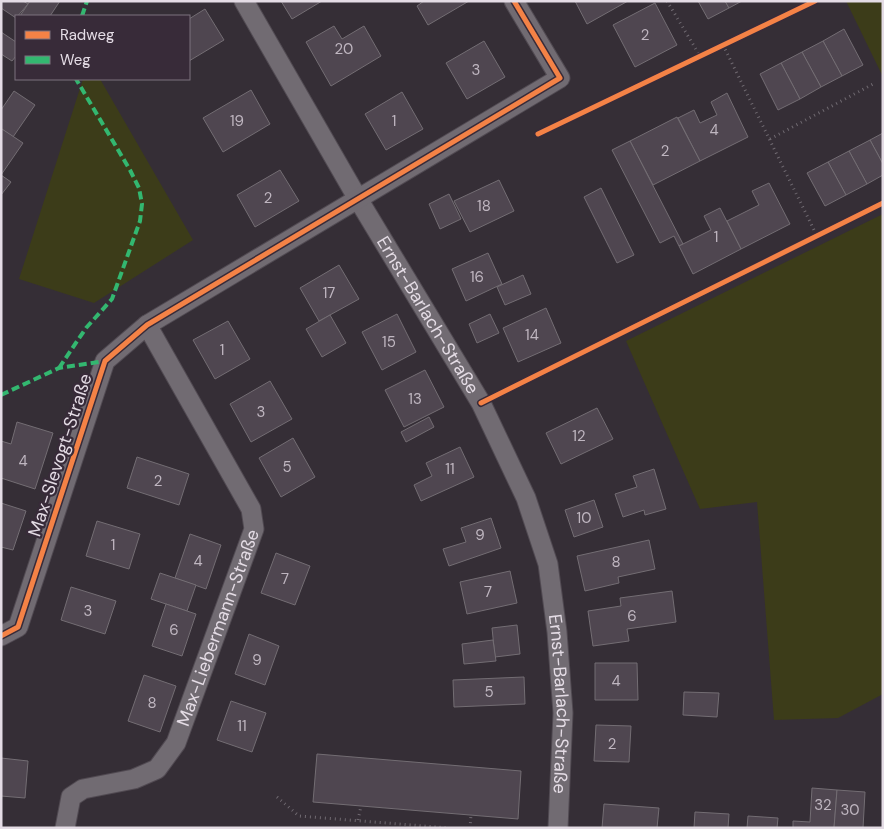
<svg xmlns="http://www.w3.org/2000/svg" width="884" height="829" viewBox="0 0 884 829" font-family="'DM Sans',sans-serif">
  <rect width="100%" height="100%" fill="#352e36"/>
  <g fill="#3c3c19">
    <path d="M846 1H883V77Z"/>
    <path d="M83 79H100L193 240 94 303 19 279Z"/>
    <path d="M883 214V694L838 718 774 720 757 502 700 509 626 341Z"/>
  </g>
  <g fill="#4f4650" stroke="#736d73">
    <path d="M1 1H23L28 4 16 18 1 8Z"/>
    <path d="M30 1H60L50 16H20Z"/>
    <path d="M281 1H322L292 19Z"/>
    <path d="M424 1H469L428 25 417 6Z"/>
    <path d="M575 1H628L587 24Z"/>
    <path d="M698 1H725L729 8 708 19Z"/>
    <path d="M725 1H742L729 8Z"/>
    <path d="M655 3 677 45 635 67 613 25Z"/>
    <path d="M205 9 224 40 189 61V19Z"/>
    <path d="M334 26 342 39 364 26 381 56 331 86 306 42Z"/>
    <path d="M844 29 863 65 842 76 823 41Z"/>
    <path d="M1 32 16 42V56L12 61 1 54Z"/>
    <path d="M484 41 505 77 467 99 446 63Z"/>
    <path d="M823 41 842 76 821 87 802 52Z"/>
    <path d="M802 52 821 87 800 99 781 63Z"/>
    <path d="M781 63 800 99 778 110 760 74Z"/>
    <path d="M251 90 270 124 223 152 203 118Z"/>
    <path d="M14 91 35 105 13 137 1 129V110Z"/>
    <path d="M402 92 423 129 386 150 365 114Z"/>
    <path d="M727 93 748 137 700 161 678 118 694 110 700 123 717 115 711 102Z"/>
    <path d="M677 117 700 161 653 185 630 141Z"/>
    <path d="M2 129 23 143 1 175V131Z"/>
    <path d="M883 133V164L870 140Z"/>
    <path d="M870 140 883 164V175L867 184 849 151Z"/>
    <path d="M630 141 683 244 679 246 674 236 660 243 612 150Z"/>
    <path d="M849 151 867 184 846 195 828 162Z"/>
    <path d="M828 162 846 195 825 206 807 173Z"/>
    <path d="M280 170 299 201 255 227 237 195Z"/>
    <path d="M1 175 11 182 1 195Z"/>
    <path d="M499 180 514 211 470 232 454 201Z"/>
    <path d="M769 183 790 224 741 249 727 221 759 205 752 191Z"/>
    <path d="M601 188 634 255 617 263 584 197Z"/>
    <path d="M449 194 461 219 440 229 429 204Z"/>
    <path d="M720 208 741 249 693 274 679 246 711 230 704 216Z"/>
    <path d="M488 253 502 284 466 301 452 269Z"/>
    <path d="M339 265 359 299 319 321 300 288Z"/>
    <path d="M523 275 531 294 505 305 497 287Z"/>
    <path d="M546 308 561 343 518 362 503 328Z"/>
    <path d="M397 314 416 352 382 370 362 332Z"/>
    <path d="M490 314 499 333 477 343 469 324Z"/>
    <path d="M330 315 346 343 322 357 306 329Z"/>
    <path d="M228 321 250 359 215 379 193 340Z"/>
    <path d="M425 370 444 407 404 427 385 390Z"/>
    <path d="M270 381 292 419 251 442 230 404Z"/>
    <path d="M597 408 613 439 561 464 546 433Z"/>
    <path d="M429 417 434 427 406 442 401 432Z"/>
    <path d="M17 422 53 433 35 489 1 478V441L11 444Z"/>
    <path d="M293 438 315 477 281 497 259 458Z"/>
    <path d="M460 447 474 477 421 501 414 485 432 476 426 463Z"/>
    <path d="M137 457 189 474 179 505 127 488Z"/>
    <path d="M654 469 666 509 645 515 644 510 623 517 615 494 637 487 633 476Z"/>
    <path d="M594 500 603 527 574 537 565 510Z"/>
    <path d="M1 503 26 511 13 550 1 547Z"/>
    <path d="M491 518 501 548 449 566 443 549 466 542 461 528Z"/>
    <path d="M97 521 140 534 129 569 86 556Z"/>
    <path d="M190 534 221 545 206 589 175 578Z"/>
    <path d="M649 540 655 569 618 577 619 583 585 591 577 556Z"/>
    <path d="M276 553 310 566 295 605 261 593Z"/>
    <path d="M510 571 517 603 467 614 460 582Z"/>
    <path d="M160 573 196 585 187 611 151 599Z"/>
    <path d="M71 587 116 601 105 634 61 620Z"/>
    <path d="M672 591 676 622 627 629 629 641 593 646 588 611 621 606 620 598Z"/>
    <path d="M166 604 196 614 182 656 152 646Z"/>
    <path d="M517 625 520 654 495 657 492 628Z"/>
    <path d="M249 634 279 646 265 685 235 674Z"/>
    <path d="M493 640 496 661 464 664 462 644Z"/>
    <path d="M595 663H637L638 700H595Z"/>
    <path d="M144 675 176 686 160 732 128 721Z"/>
    <path d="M524 677 525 704 454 707 453 680Z"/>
    <path d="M684 692 719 693 717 717 683 715Z"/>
    <path d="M231 701 266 713 252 752 217 740Z"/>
    <path d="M596 725 631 726 629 762 594 761Z"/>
    <path d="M317 754 521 771 518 819 313 802Z"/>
    <path d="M1 758 28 761 25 798 1 796Z"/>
    <path d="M812 788 837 790 834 828H793V821L810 822Z"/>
    <path d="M837 790 865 792 863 828H834Z"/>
    <path d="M604 804 659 808 657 828H602Z"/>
    <path d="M695 812 729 814 728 828H694Z"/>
    <path d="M748 816 778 818 777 828H747Z"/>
  </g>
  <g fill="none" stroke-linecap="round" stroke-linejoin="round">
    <defs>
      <g id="street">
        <path id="s1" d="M244 1 358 199 481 403 526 498 548 564 557 632 563 713 558 828"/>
        <path d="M1 636 18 627 105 361 147 325 560 78 514 1"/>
        <path id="s2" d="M65 828 71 797 83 789 134 779 157 769 176 743 254 529 251 509 147 325"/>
      </g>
    </defs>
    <use href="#street" stroke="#514a52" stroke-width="21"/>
    <g stroke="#706a71" stroke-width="3" stroke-dasharray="1 4" stroke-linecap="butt">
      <path d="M667 1 700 56"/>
      <path d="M723 45 817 236"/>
      <path d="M770 139 875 83"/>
      <path d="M277 797 299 816 449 828"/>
      <path d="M358 820 361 806"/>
      <path d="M470 828 471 815"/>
    </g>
    <use href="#street" stroke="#716b72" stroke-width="19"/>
    <g stroke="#33b770" stroke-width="4" stroke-dasharray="8 4" stroke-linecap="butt">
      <path d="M82 16 87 1"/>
      <path d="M59 368 86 328 112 299 140 221 142 204 139 188 130 170 76 79"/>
      <path d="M1 395 59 368 105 361"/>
    </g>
    <defs>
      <g id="cycleway">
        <path d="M538 134 815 1"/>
        <path d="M481 403 883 203"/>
        <path d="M1 636 18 627 105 361 147 325 560 78 514 1"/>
      </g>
    </defs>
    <use href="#cycleway" stroke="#382b39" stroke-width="8"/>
    <use href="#cycleway" stroke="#f48246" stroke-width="5"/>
  </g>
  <g text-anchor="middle" stroke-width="4.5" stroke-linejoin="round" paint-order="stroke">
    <g font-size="15" fill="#bfb6c0">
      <text x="645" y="40">2</text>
      <text x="344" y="54">20</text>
      <text x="476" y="75">3</text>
      <text x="237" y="126">19</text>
      <text x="394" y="126">1</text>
      <text x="714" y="135">4</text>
      <text x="665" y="156">2</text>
      <text x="268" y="203">2</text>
      <text x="484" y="211">18</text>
      <text x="716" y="242">1</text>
      <text x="477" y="282">16</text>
      <text x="329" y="298">17</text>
      <text x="532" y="340">14</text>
      <text x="389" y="347">15</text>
      <text x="222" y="355">1</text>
      <text x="415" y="404">13</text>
      <text x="261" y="417">3</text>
      <text x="579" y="441">12</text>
      <text x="23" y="466">4</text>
      <text x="287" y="472">5</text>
      <text x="450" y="474">11</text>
      <text x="158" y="486">2</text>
      <text x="584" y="523">10</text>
      <text x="480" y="540">9</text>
      <text x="113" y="550">1</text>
      <text x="198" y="566">4</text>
      <text x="616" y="567">8</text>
      <text x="285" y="584">7</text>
      <text x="488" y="597">7</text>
      <text x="88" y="616">3</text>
      <text x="632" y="621">6</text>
      <text x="174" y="635">6</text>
      <text x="257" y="665">9</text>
      <text x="616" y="686">4</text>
      <text x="489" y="697">5</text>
      <text x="152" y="708">8</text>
      <text x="242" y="731">11</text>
      <text x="612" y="749">2</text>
      <text x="823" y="810">32</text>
      <text x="850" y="815">30</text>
    </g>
    <g font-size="18" fill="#e4dce5" stroke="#382b39">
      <text dy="6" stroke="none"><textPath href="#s1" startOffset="364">Ernst-Barlach-Straße</textPath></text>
      <text transform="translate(60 455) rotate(-72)" y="6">Max-Slevogt-Straße</text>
      <text dy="6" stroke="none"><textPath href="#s2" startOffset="278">Max-Liebermann-Straße</textPath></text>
      <text dy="6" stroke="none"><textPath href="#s1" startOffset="782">Ernst-Barlach-Straße</textPath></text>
    </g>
  </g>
  <rect width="884" height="829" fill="none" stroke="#e4dce5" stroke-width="5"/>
  <rect x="15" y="15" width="175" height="65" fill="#382b39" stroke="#7d727e"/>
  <rect x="25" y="31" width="25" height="8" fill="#f48246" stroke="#7d727e"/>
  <text x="60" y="40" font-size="15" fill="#e4dce5">Radweg</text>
  <rect x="25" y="56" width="25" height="8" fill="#33b770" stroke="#7d727e"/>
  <text x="60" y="65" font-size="15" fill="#e4dce5">Weg</text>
</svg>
